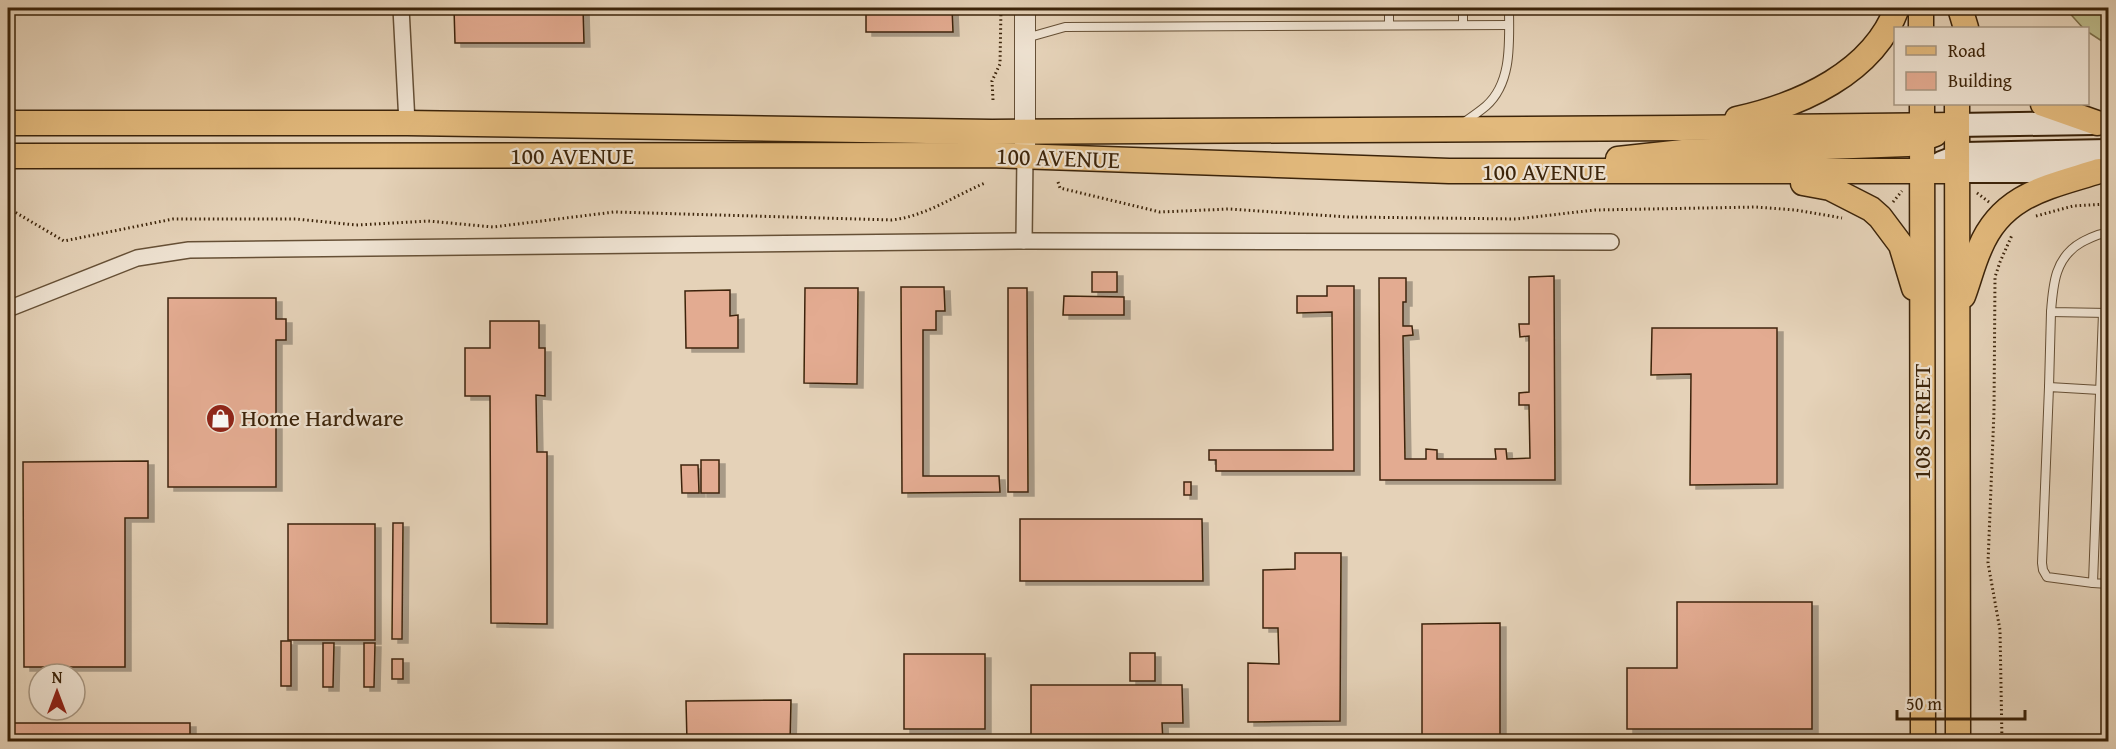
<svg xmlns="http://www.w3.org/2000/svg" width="2116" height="749" viewBox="0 0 2116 749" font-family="'Gentium Book Plus',serif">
  <defs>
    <filter id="shadow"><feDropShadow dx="6" dy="4" stdDeviation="0" flood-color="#0004"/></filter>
  </defs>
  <rect width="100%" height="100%" fill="#e5d2b8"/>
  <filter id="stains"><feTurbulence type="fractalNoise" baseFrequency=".00333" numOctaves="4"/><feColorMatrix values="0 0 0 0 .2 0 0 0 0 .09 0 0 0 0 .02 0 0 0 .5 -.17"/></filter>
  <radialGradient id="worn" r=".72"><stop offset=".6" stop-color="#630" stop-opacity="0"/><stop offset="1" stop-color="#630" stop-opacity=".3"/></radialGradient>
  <path fill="#bcba8a" stroke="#7c6f4a" stroke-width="1.5" d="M2065 8H2108V45L2088 32V28H2083Z"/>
  <g fill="#e3ab91" stroke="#3c240a" stroke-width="1.5" filter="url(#shadow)">
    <path d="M454 8H583L584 43H455Z"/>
    <path d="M866 8H952L953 32H866Z"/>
    <rect x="1092" y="272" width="25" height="20"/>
    <path d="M1554 276 1555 480H1380L1379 278H1406V302H1403V326H1412L1413 335 1403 336 1405 459H1426V449L1437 450V459H1496L1495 449H1506L1507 459 1530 458 1529 405H1519V393L1529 392V336L1520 337 1519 324H1529V277Z"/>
    <path d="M1327 286H1354V471H1216V460H1209V450H1333L1332 312 1297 313V296H1327Z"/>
    <path d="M901 287H944L945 311H936V330H923V476H999L1000 492 902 493Z"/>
    <path d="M805 288H858L857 384 804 383Z"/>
    <path d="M1008 288H1027L1028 492H1008Z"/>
    <path d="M730 290V316L738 315V348H686L685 291Z"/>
    <path d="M1064 296 1124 297V315H1063Z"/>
    <path d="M168 298H276V319H286V340H276V487H168Z"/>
    <path d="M490 321H539V348H545V396L536 395 537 452H547V624L491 623 490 396H465V348H490Z"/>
    <path d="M1652 328H1777V484L1690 485 1691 374 1651 375Z"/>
    <rect x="701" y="460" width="18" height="33"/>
    <path d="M148 461V518H125V667H24L23 462Z"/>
    <path d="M681 465H698L699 493H682Z"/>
    <rect x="1184" y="482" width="7" height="13"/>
    <path d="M1020 519H1202L1203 581H1020Z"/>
    <path d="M393 523H403L402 639H392Z"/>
    <rect x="288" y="524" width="87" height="116"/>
    <path d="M1295 553H1341L1340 721 1248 722V663L1279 664 1278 628H1263V570L1295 569Z"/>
    <path d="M1677 602H1812V729H1627V668H1677Z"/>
    <path d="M1500 623V742H1422V624Z"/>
    <rect x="281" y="641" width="10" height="45"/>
    <path d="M323 643H334L333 687H323Z"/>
    <path d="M364 643H375L374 687H364Z"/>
    <rect x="1130" y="653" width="25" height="28"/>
    <rect x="904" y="654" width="81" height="75"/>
    <rect x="392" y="659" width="11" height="20"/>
    <path d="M1031 685H1182L1183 723H1162L1163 742H1031Z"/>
    <path d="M791 700 790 742H687L686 701Z"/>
    <path d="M8 723H190V742H11L14 739 8 733Z"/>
  </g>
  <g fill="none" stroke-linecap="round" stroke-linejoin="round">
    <defs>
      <g id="service">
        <path d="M1389 8V25"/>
        <path d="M1463 8V25"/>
        <path d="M1026 38 1065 27 1509 25"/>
        <path d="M1463 123C1470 118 1479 112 1486 106 1513 82 1509 40 1509 8"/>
        <path d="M2108 233C2099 233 2090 238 2082 242 2055 257 2053 284 2051 312L2108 313"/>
        <path d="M2103 313 2093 583 2108 584"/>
        <path d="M2049 387 2051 312"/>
        <path d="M2093 583 2047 577 2043 570 2042 563 2049 387 2100 390"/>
      </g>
      <g id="minor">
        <path d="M401 8 407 123"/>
        <path d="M1024 241 1025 155"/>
        <path d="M8 309 137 258 189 250 1024 241 1611 242"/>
      </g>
      <path id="tertiary" d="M1025 147V8"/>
      <g id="secondary">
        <path d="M1956 125 2093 123"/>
        <path d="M1941 163 1964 154 2108 151"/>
        <path d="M1957 171H2089"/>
      </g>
      <g id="primary">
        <path d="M1921 8V28"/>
        <path d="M1960 8 1966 28"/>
        <path d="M1922 104 1923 742"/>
        <path d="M1957 104 1958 742"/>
        <path d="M2043 104 2097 123"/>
        <path d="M1737 119C1800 105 1873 73 1897 8"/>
        <path d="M8 123H407L992 132 1681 128 1956 125"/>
        <path d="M8 156 990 155 1449 171H1957"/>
        <path d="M1618 159 1683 152 1908 144 1935 134"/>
        <path d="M1803 183 1830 188 1871 209 1880 217 1901 245 1914 288"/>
        <path d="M1963 296C1969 280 1973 263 1980 248 2002 194 2049 187 2099 171"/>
      </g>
    </defs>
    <use href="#service" stroke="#665036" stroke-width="10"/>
    <use href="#minor" stroke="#665036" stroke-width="18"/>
    <use href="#tertiary" stroke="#665036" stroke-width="22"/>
    <use href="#secondary" stroke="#3c240a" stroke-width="26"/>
    <use href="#primary" stroke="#3c240a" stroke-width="27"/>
    <g stroke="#3c240a" stroke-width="3" stroke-dasharray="1.5 3" stroke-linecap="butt">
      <path d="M993 100 992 81 1000 64 1001 8"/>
      <path d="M1058 182 1060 188 1160 212 1229 209 1348 217 1516 219 1595 210 1756 207 1795 210 1842 218"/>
      <path d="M1977 193 1989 202"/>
      <path d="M1893 202 1902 191"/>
      <path d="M8 208 64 241 173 219H296L356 225 428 221 493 227 614 212 892 220C926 216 954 196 985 183"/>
      <path d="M2036 216 2073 206 2108 204"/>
      <path d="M2002 742 2000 630 1988 563 1994 411 1995 277 2000 262 2012 235"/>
    </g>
    <use href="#service" stroke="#eee2d1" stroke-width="8"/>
    <use href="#minor" stroke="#eee2d1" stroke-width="15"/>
    <use href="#tertiary" stroke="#eee2d1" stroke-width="20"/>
    <use href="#secondary" stroke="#eee2d1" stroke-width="22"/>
    <use href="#primary" stroke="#e2b97c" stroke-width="24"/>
  </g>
  <defs>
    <symbol id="shop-disc" viewBox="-11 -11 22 22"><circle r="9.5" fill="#8f2418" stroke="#eee2d1"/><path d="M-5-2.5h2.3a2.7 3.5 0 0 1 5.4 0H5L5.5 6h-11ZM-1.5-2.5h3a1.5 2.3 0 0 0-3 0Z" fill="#fff"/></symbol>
  </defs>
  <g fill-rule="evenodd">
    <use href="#shop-disc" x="204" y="402" width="33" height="33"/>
  </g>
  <g text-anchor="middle" stroke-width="4.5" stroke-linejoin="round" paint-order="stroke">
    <g font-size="24" fill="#3c240a" stroke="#eee2d1">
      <text x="572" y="164">100 AVENUE</text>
      <text transform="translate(1058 158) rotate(2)" y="8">100 AVENUE</text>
      <text x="1544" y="180">100 AVENUE</text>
      <text transform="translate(1922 422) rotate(-90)" y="8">108 STREET</text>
    </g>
    <g font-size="24" fill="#3c240a" stroke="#eee2d1" text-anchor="start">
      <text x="241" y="426">Home Hardware</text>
    </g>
  </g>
  <rect width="2116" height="749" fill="none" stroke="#e5d2b8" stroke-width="30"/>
  <rect x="9" y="9" width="2098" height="731" fill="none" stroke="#3c240a" stroke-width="3"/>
  <rect x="15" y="15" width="2086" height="719" fill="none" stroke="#3c240a" stroke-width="1.5"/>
  <rect x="1894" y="27" width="195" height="78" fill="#eee2d1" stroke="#a79681" stroke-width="1.5"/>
  <rect x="1906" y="46" width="30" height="9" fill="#e2b97c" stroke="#a79681" stroke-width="1.5"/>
  <text x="1948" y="57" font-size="18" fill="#3c240a">Road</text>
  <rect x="1906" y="72" width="30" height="18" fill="#e3ab91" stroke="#a79681" stroke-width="1.5"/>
  <text x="1948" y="87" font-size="18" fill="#3c240a">Building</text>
  <g transform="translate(57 692)"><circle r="28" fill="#eee2d1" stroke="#a79681" stroke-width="1.5"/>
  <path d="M0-4.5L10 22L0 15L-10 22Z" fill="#8f2418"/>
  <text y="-9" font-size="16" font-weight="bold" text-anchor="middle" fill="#3c240a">N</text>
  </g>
  <path d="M1897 710v9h128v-9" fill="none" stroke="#3c240a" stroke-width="3"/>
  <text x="1906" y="710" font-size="18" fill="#3c240a" stroke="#eee2d1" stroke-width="4.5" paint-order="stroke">50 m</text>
  <rect width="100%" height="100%" filter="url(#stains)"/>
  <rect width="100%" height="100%" fill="url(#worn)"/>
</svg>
